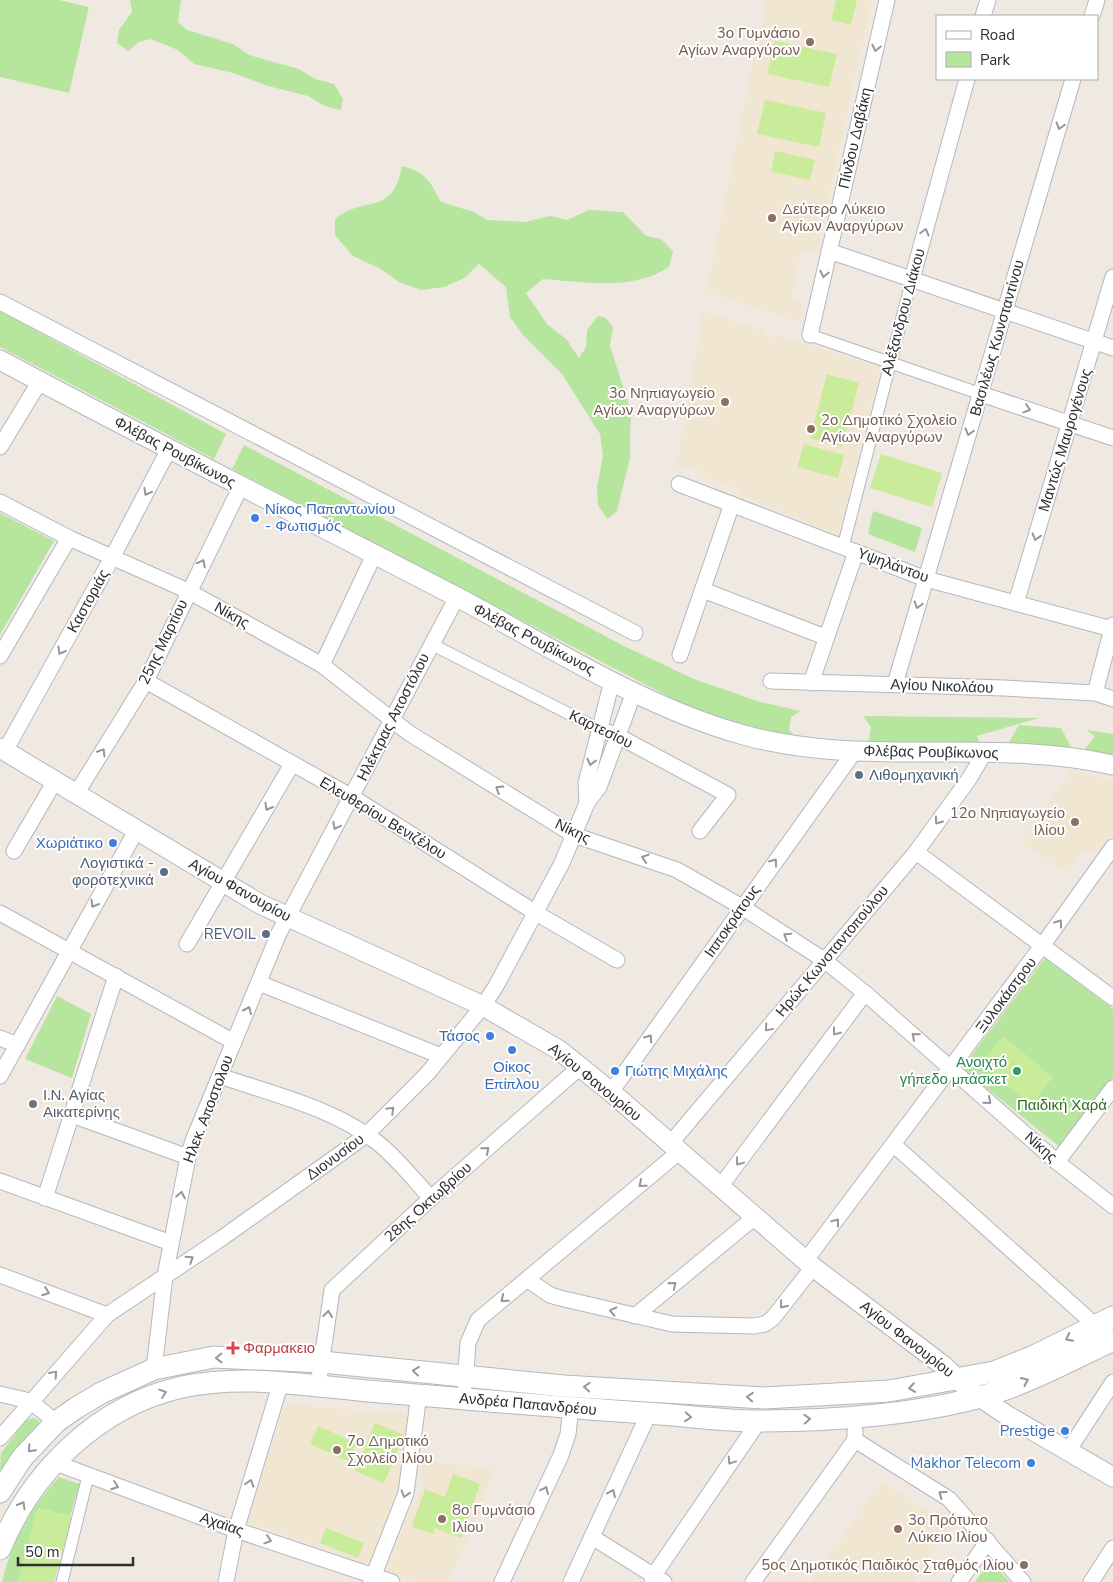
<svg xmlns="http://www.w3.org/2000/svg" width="1113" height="1582" viewBox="0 0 1113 1582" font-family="'Nunito Sans',sans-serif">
  <rect width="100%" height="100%" fill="#efe9e1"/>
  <g fill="#f0e6d1">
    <path d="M766 0H872L817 253 804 250 801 252 792 297 804 302 799 322 706 292Z"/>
    <path d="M703 311 764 331 766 337 781 336 881 368 838 535 739 495V490L699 476 696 466 686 470 676 467Z"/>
    <path d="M1073 770 1113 781V831L1101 850 1097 848 1092 855 1083 850 1068 873 1021 842Z"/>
    <path d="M285 1404 408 1415 400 1485 369 1564 247 1523Z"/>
    <path d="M422 1461 493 1468 480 1510 481 1511 448 1582H413L385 1573 419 1491 422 1489 423 1481 420 1480Z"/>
    <path d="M882 1481 934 1515 939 1509 956 1520 913 1582H810Z"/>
  </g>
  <g fill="#b6e59e">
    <path d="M0 0H59L89 7 69 93 0 77Z"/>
    <path d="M130 0H181L178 22 187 30 233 44 249 55 299 69 315 79 334 84 343 99 341 110 325 106 308 96 268 86 233 73 194 64 178 50 151 39 139 42 128 51 117 43 119 30 132 12Z"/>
    <path d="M402 166C427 173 429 180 441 202L474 212 487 220 525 222 550 216 567 220 589 210 623 212 646 236 661 239 673 251 669 267C633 291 584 282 543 279L526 293 547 324 567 340 579 358 586 347 587 330 598 316 606 318 613 327 610 346 631 412 630 437V458L617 511 607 519 598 505 597 487 603 456 600 434 562 374 523 335 510 317 506 287 479 264 464 278 444 287 421 290 399 282 381 269 353 256 335 235V219C366 194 392 218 402 166Z"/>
    <path d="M0 311 226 434 214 459 0 347Z"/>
    <path d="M244 445 624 646 694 679 757 701 800 711 791 717 789 729 795 738 747 728 677 701 232 469Z"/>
    <path d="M873 511 922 528 915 552 868 534Z"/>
    <path d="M0 513 54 541 0 635Z"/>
    <path d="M863 716 1039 718 977 736 981 747H861L869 739 871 727Z"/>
    <path d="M1019 725 1061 728 1075 754 1006 747Z"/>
    <path d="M1086 730 1113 734V758L1082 753 1095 736Z"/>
    <path d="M1045 958 1113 1009V1078L1061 1148 962 1068Z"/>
    <path d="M57 996 91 1014 72 1078 25 1059Z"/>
    <path d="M33 1418 38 1420 40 1426 0 1470 1 1453 26 1420Z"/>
    <path d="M59 1477 80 1484 70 1516 38 1508 18 1582H2C11 1543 32 1506 59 1477Z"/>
    <path d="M990 1561 1010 1582H975Z"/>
  </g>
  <g fill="#c9ec9a">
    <path d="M836 0H857L851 25 831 20Z"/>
    <path d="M775 41 837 54 829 87 767 74Z"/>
    <path d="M765 100 826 113 819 147 757 134Z"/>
    <path d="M775 151 815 160 810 180 771 172Z"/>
    <path d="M827 374 859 383 842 447 810 438Z"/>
    <path d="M804 444 844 455 838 478 797 467Z"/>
    <path d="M881 454 942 473 932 507 870 488Z"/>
    <path d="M1003 1036 1053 1077 1031 1105 980 1064Z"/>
    <path d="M375 1423 404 1435 384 1483 355 1471Z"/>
    <path d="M318 1426 357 1443 348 1461 310 1444Z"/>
    <path d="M453 1474 480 1484 461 1538 435 1528 433 1534 412 1527 425 1489 445 1497Z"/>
    <path d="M38 1508 72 1517 54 1582H18Z"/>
    <path d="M326 1528 364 1543 358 1558 320 1543Z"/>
  </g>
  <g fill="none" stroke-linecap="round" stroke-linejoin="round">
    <defs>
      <g id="pedestrian">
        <path d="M810 335 981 394"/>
        <path d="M843 547 912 279"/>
        <path d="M431 644 599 729"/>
        <path d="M62 1582 88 1476"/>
      </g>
      <g id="minor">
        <path d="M983 16 988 0"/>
        <path d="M1092 16 1097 0"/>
        <path d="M829 251 1113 348"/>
        <path d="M912 279 967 79"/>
        <path d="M0 302 635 633"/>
        <path d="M810 335 887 0"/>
        <path d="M981 394 1113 438"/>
        <path d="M0 447 40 381"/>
        <path d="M679 484 926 579 1112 629"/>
        <path d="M0 502 69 538 188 591 322 665 409 733 574 835 677 870 742 907 824 960 865 993 1057 1162 1113 1206"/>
        <path d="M703 590 825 637"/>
        <path d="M1016 603 1113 277"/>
        <path d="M680 655 732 504"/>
        <path d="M0 656 69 538"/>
        <path d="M322 665 374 555"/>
        <path d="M146 681 352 797 536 913 617 960"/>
        <path d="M771 681 1004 688 1095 693 1113 699"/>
        <path d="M811 683 856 552"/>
        <path d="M895 684 1073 79"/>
        <path d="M1095 693 1113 625"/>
        <path d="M599 729 618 736 728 795 700 831"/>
        <path d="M5 751 113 556 169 449"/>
        <path d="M76 794 146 681 241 486"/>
        <path d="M587 803 586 783 612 681"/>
        <path d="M14 851 55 781"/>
        <path d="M916 852 1113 998"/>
        <path d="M0 913 234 1042"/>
        <path d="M187 944 292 764"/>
        <path d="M259 983 441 1056"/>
        <path d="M0 1038 17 1045"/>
        <path d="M0 1076 136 831"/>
        <path d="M220 1076C272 1094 334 1108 378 1143 397 1158 414 1180 431 1198"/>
        <path d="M611 1092 854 752"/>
        <path d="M72 1115 188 1157"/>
        <path d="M670 1144 916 852 969 779 985 752"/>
        <path d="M894 1145 1095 1325"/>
        <path d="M1057 1162 1113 1088"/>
        <path d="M0 1181 171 1243"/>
        <path d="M720 1187 865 993"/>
        <path d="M45 1198 116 976"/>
        <path d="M806 1260 1042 946 1113 847"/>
        <path d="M0 1275 107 1315"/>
        <path d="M528 1280 550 1295 560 1298 672 1324 754 1326 765 1324 773 1318 813 1267"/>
        <path d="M635 1316 755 1217"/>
        <path d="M154 1369 165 1276 188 1157 194 1138 279 933 457 597"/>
        <path d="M465 1384 468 1343 478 1320 679 1152"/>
        <path d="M318 1386 332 1290 431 1198 580 1067"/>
        <path d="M0 1394 30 1401 56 1422"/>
        <path d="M0 1438 107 1315 222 1238 347 1149 366 1135 427 1074 483 1006 496 986 562 863 587 803 599 787 634 692"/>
        <path d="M855 1440 949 1499 1023 1582"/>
        <path d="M1068 1451 1113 1382"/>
        <path d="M53 1462 236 1530 392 1582"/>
        <path d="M592 1537 664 1582"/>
        <path d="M226 1582 236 1530 281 1382"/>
        <path d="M371 1582 406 1493 419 1394"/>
        <path d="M502 1582 561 1455 568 1434 571 1408"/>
        <path d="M571 1582 649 1413"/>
        <path d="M652 1582 654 1575 759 1421"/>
        <path d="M753 1582 855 1440V1431"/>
        <path d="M959 1582 988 1541"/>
        <path d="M1091 1582 1113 1548"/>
      </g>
      <g id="tertiary">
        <path d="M0 360C151 441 305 518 457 597 549 646 639 705 740 734 861 769 990 737 1113 765"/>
        <path d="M0 748 260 904 483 1006 559 1050 611 1092 813 1267 944 1366 968 1389 1008 1416 1113 1477"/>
      </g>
      <g id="secondary">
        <path d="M0 1492 22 1458 56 1422 76 1408 101 1393 154 1369 214 1357 322 1362 564 1386 764 1398 889 1391 994 1372 1032 1357 1113 1317"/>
        <path d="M0 1549C32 1471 98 1406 182 1387 248 1373 315 1387 380 1392 468 1399 557 1407 645 1413 683 1415 721 1421 759 1421 833 1421 933 1414 1003 1390 1041 1377 1077 1357 1113 1340"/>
      </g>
    </defs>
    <use href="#pedestrian" stroke="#b4b7c1" stroke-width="13"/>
    <use href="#minor" stroke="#b4b7c1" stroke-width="17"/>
    <use href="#tertiary" stroke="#b4b7c1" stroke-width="21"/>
    <use href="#secondary" stroke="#b4b7c1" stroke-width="23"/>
    <use href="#pedestrian" stroke="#fff" stroke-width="11"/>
    <use href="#minor" stroke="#fff" stroke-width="15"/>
    <use href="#tertiary" stroke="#fff" stroke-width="19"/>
    <use href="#secondary" stroke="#fff" stroke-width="21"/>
  </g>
  <defs><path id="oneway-chevron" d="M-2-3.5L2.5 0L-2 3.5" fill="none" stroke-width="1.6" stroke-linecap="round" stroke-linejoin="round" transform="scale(1.25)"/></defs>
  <g stroke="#969696">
    <use href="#oneway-chevron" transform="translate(876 48) rotate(103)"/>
    <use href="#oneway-chevron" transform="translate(1060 126) rotate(106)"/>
    <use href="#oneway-chevron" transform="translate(925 232) rotate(-74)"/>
    <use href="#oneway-chevron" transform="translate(824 274) rotate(103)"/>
    <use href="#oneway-chevron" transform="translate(1027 409) rotate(19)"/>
    <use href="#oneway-chevron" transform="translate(969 432) rotate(106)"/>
    <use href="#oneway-chevron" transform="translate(147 492) rotate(118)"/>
    <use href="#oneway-chevron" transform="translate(1036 537) rotate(107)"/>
    <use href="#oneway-chevron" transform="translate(202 563) rotate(-63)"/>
    <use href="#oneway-chevron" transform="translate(918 605) rotate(106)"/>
    <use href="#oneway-chevron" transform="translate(61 651) rotate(119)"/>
    <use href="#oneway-chevron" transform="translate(102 752) rotate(-58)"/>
    <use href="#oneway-chevron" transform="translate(591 762) rotate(104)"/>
    <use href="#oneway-chevron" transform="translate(499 789) rotate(-148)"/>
    <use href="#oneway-chevron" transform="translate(268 807) rotate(120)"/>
    <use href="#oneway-chevron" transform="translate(938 821) rotate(126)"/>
    <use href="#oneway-chevron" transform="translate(336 826) rotate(118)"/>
    <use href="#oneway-chevron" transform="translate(645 858) rotate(-162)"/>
    <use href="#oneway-chevron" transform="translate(774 862) rotate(-54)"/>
    <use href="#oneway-chevron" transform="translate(94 904) rotate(120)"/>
    <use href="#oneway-chevron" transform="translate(1059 923) rotate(-54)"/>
    <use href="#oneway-chevron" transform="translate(787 936) rotate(-147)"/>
    <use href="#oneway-chevron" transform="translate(248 1010) rotate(-66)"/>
    <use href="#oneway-chevron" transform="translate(768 1028) rotate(130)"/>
    <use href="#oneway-chevron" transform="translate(836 1032) rotate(127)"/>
    <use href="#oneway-chevron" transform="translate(915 1036) rotate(-139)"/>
    <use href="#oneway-chevron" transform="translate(649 1038) rotate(-55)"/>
    <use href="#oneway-chevron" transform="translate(988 1101) rotate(41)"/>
    <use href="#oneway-chevron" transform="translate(391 1110) rotate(-45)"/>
    <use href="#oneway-chevron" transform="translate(486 1150) rotate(-41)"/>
    <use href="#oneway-chevron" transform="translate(739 1162) rotate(127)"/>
    <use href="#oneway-chevron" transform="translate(642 1184) rotate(140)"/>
    <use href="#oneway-chevron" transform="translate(181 1195) rotate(-79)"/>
    <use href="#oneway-chevron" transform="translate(836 1222) rotate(-53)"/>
    <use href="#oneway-chevron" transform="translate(190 1259) rotate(-33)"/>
    <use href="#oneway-chevron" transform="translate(673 1285) rotate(-40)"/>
    <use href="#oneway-chevron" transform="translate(46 1292) rotate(20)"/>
    <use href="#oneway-chevron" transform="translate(504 1299) rotate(141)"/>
    <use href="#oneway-chevron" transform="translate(783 1305) rotate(128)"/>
    <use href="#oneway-chevron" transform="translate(613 1311) rotate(-167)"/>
    <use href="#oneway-chevron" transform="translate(328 1314) rotate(-83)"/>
    <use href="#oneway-chevron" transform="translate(1069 1338) rotate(153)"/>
    <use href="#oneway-chevron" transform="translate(219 1358) rotate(179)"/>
    <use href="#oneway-chevron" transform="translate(416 1371) rotate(-174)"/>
    <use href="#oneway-chevron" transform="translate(54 1374) rotate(-49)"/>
    <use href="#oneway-chevron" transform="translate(1025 1381) rotate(-24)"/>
    <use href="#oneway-chevron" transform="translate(587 1387) rotate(-177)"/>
    <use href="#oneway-chevron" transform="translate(912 1388) rotate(172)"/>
    <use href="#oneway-chevron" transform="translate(163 1393) rotate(-19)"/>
    <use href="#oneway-chevron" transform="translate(750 1397) rotate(-176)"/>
    <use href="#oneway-chevron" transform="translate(688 1417) rotate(5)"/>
    <use href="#oneway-chevron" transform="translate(807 1419) rotate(-3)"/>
    <use href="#oneway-chevron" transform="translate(31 1449) rotate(133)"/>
    <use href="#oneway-chevron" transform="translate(731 1461) rotate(124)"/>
    <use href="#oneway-chevron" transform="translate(250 1483) rotate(-73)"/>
    <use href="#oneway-chevron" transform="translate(115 1486) rotate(20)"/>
    <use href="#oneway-chevron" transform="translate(545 1490) rotate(-65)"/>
    <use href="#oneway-chevron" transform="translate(612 1493) rotate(-65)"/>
    <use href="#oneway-chevron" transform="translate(405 1494) rotate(107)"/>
    <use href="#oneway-chevron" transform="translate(942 1494) rotate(-144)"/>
    <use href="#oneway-chevron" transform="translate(22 1505) rotate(-60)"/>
    <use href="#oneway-chevron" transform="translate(268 1540) rotate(18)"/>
  </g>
  <g fill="#8d6e63" stroke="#fff" stroke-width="2">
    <circle cx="810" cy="42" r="5"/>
    <circle cx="772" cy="218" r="5"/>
    <circle cx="725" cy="402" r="5"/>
    <circle cx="811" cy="429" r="5"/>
    <circle cx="1075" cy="822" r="5"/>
    <circle cx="337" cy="1450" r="5"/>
    <circle cx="442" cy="1519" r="5"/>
    <circle cx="898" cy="1529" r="5"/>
    <circle cx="1024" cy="1565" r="5"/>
  </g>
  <g fill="#3f7fe0" stroke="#fff" stroke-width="2">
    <circle cx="255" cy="518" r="5"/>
    <circle cx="113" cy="843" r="5"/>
    <circle cx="490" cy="1036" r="5"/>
    <circle cx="512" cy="1050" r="5"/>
    <circle cx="615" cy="1071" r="5"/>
    <circle cx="1065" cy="1431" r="5"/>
    <circle cx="1031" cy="1463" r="5"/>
  </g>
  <g fill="#5c6f8a" stroke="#fff" stroke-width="2">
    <circle cx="859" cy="775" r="5"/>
    <circle cx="164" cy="872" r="5"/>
    <circle cx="266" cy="934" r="5"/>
  </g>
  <circle fill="#2e9e5b" stroke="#fff" stroke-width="2" cx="1017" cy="1071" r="5"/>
  <circle fill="#6b7280" stroke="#fff" stroke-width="2" cx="33" cy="1104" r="5"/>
  <path fill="#e0444e" stroke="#fff" stroke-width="2" d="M230.5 1340.5h5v5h5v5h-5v5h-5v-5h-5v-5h5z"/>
  <g text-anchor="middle" stroke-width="4" stroke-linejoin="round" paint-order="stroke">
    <g font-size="15" fill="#785e54" stroke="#fff" text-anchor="start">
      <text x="800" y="38" text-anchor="end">3ο Γυμνάσιο<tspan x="800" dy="17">Αγίων Αναργύρων</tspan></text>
      <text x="782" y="214">Δεύτερο Λύκειο<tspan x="782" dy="17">Αγίων Αναργύρων</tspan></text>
      <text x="715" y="398" text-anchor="end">3ο Νηπιαγωγείο<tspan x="715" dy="17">Αγίων Αναργύρων</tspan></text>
      <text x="821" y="425">2ο Δημοτικό Σχολείο<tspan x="821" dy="17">Αγίων Αναργύρων</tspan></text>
      <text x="1065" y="818" text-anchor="end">12ο Νηπιαγωγείο<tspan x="1065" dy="17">Ιλίου</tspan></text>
      <text x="347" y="1446">7ο Δημοτικό<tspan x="347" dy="17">Σχολείο Ιλίου</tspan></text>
      <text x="452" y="1515">8ο Γυμνάσιο<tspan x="452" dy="17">Ιλίου</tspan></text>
      <text x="908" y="1525">3ο Πρότυπο<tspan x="908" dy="17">Λύκειο Ιλίου</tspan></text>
      <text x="1014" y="1570" text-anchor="end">5ος Δημοτικός Παιδικός Σταθμός Ιλίου</text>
    </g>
    <g font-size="15" fill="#2e2e2e" stroke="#fff">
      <text transform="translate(855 138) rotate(-77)" y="5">Πίνδου Δαβάκη</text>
      <text transform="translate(903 312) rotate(-75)" y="5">Αλέξανδρου Διάκου</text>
      <text transform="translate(997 338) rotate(-74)" y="5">Βασιλέως Κωνσταντίνου</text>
      <text transform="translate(1065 440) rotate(-73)" y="5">Μαντώς Μαυρογένους</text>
      <text transform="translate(175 452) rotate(28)" y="5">Φλέβας Ρουβίκωνος</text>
      <text transform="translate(893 565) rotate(20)" y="5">Υψηλάντου</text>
      <text transform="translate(88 601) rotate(-61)" y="5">Καστοριάς</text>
      <text transform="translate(232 615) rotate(29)" y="5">Νίκης</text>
      <text transform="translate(534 639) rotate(28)" y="5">Φλέβας Ρουβίκωνος</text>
      <text transform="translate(163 642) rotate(-64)" y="5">25ης Μαρτίου</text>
      <text transform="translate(942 686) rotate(2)" y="5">Αγίου Νικολάου</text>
      <text transform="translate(393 717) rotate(-63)" y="5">Ηλέκτρας Αποστόλου</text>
      <text transform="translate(601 729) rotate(26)" y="5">Καρτεσίου</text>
      <text transform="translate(931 752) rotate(1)" y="5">Φλέβας Ρουβίκωνος</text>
      <text transform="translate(383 818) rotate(31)" y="5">Ελευθερίου Βενιζέλου</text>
      <text transform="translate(573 831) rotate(26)" y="5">Νίκης</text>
      <text transform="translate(240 890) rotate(29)" y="5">Αγίου Φανουρίου</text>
      <text transform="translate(732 921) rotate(-55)" y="5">Ιπποκράτους</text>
      <text transform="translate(832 951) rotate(-50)" y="5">Ηρώς Κωνσταντοπούλου</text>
      <text transform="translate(1006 995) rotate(-53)" y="5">Ξυλοκάστρου</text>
      <text transform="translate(595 1082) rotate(39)" y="5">Αγίου Φανουρίου</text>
      <text transform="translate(208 1109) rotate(-69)" y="5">Ηλεκ. Αποστολου</text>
      <text transform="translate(1041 1147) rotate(41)" y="5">Νίκης</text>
      <text transform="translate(335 1157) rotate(-36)" y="5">Διονυσίου</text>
      <text transform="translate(428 1202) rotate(-42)" y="5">28ης Οκτωβρίου</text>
      <text transform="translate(907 1339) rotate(38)" y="5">Αγίου Φανουρίου</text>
      <text transform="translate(528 1404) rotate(5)" y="5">Ανδρέα Παπανδρέου</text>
      <text transform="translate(222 1524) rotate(19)" y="5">Αχαϊας</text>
    </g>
    <g font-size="15" fill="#366cbe" stroke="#fff" text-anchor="end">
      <text x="265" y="514" text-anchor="start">Νίκος Παπαντωνίου<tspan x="265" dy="17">- Φωτισμός</tspan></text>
      <text x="103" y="848">Χωριάτικο</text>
      <text x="480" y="1041">Τάσος</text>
      <text x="512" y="1072" text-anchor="middle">Οίκος<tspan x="512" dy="17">Επίπλου</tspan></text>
      <text x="625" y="1076" text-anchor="start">Γιώτης Μιχάλης</text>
      <text x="1055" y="1436">Prestige</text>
      <text x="1021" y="1468">Makhor Telecom</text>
    </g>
    <g font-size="15" fill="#4e5e75" stroke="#fff" text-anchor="end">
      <text x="869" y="780" text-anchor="start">Λιθομηχανική</text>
      <text x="154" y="868">Λογιστικά -<tspan x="154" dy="17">φοροτεχνικά</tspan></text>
      <text x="256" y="939">REVOIL</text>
    </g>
    <g font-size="15" fill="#27864d" stroke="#fff" text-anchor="end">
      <text x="1007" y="1067">Ανοιχτό<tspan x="1007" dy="17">γήπεδο μπάσκετ</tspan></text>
    </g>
    <g font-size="15" fill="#5b616d" stroke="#fff" text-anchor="start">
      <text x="43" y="1100">Ι.Ν. Αγίας<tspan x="43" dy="17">Αικατερίνης</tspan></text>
    </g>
    <g font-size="15" fill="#2c6e1b" stroke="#fff">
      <text x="1062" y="1110">Παιδική Χαρά</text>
    </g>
    <g font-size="15" fill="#be3a42" stroke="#fff" text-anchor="start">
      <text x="243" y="1353">Φαρμακειο</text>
    </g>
  </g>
  <rect x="936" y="15" width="162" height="65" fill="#ffffff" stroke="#ababab"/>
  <rect x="946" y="31" width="25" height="8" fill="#ffffff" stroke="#ababab"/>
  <text x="980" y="40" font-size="15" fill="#2e2e2e">Road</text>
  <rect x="946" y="52" width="25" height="15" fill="#b6e59e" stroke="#ababab"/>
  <text x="980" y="65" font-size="15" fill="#2e2e2e">Park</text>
  <path d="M18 1557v8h115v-8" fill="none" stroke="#2e2e2e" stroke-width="2.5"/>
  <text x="25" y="1557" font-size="15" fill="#2e2e2e" stroke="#ffffff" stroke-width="4" paint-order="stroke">50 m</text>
</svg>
